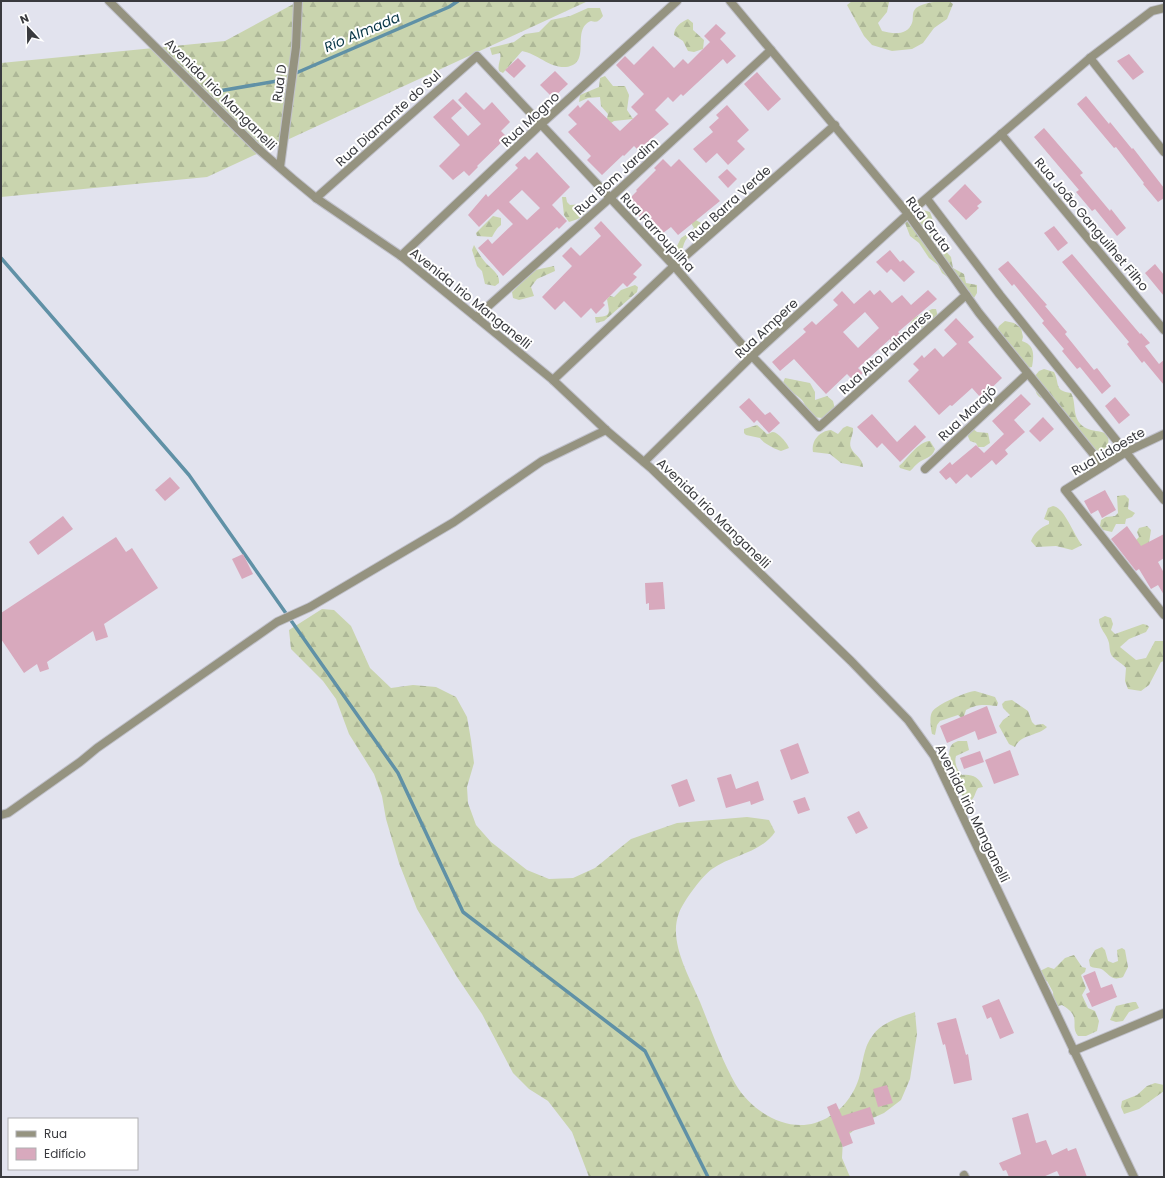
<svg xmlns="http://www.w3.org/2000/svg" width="1165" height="1178" viewBox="0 0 1165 1178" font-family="Poppins,sans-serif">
  <defs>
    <pattern id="forest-firs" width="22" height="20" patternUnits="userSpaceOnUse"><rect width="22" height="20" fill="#c9d4ae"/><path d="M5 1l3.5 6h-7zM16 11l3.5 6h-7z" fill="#adb797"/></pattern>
  </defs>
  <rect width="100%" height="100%" fill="#e2e3ee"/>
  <g fill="url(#forest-firs)">
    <path d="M299 1H588L207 177 1 197V63L225 41Z"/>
    <path d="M852 1 889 2 887 12 878 23 882 31C893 34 907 36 912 23 914 18 911 13 916 8 924 2 939 1 949 1L953 4 947 19 934 28 923 43 912 49 892 51 872 45 864 36 847 5Z"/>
    <path d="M588 8H600L603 16C599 21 597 23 591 21 570 29 593 64 566 67 549 68 538 54 522 51L503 73 499 71C497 64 502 59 500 53L492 55 490 48 514 42 525 34 539 32 551 20 570 16Z"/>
    <path d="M688 19 693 23V30L704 40 703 49 694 52 688 51 683 41 674 35C674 27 681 22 688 19Z"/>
    <path d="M605 76 613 86H625L629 95 627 110 633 119 614 121 605 127 608 114 601 106 600 97 588 98 579 102 580 95 599 87 600 78Z"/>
    <path d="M562 197H566L567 202 570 205 585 204 587 206V212L578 219 569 222 564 215Z"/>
    <path d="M920 209 930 212 942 247 951 257 953 268 964 274 966 283 977 285V293L974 298 957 289 950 279 942 273 938 265 929 258 919 243 910 236 905 223 907 221 933 236 909 216Z"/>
    <path d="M493 216 501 218V225C496 229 495 232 492 237L477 236 476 233Z"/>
    <path d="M694 219 703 224 704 232 689 236C682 242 684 251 678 257L675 256 674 252 681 238 690 232 694 228 691 223Z"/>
    <path d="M474 245C477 251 481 257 485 262 491 269 500 273 499 283L495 286 485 284 482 271 477 266 472 250Z"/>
    <path d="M554 266 555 271 537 279 531 287 534 296 519 300 513 298 512 292 535 270Z"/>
    <path d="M635 285 638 287 637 292 604 321 596 323 595 317C613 317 609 312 607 299L610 296 614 297 621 290Z"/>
    <path d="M932 309H936L938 317 931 324C922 325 920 330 916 338L912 340 906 338 904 332 914 318Z"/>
    <path d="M1005 321 1014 323 1021 328 1023 337 1022 341C1035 345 1034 355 1032 367L1027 368 1012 346 997 331 999 326Z"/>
    <path d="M1044 369 1054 372C1060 384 1054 391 1071 393 1077 403 1071 418 1084 427 1096 435 1114 426 1107 448L1098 451H1089L1046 400C1033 396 1036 389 1034 377L1039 371Z"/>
    <path d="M785 378 810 383 815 392V400L827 396 833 401 835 409 823 418 811 417C807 412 806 405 802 400 796 393 787 392 782 385Z"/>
    <path d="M757 425 767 434C769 434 771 432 773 432 778 432 788 444 789 448L781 451C775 449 763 443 760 438L746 435 744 433V429Z"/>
    <path d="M847 426 853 428C854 435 848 441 851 448 854 455 863 458 863 467L841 463 830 454 813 452C811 440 820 431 831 430L838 434 843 428Z"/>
    <path d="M972 428 977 432 988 433 990 443 984 447H978L976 443 970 441 966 432Z"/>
    <path d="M930 441 935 449C932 459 923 458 917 464 914 466 913 469 910 471L900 468 899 466C909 458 917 442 930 441Z"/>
    <path d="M1125 495 1129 499 1128 509 1135 513 1132 517 1126 519 1125 524H1116L1112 532 1103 530 1100 526 1101 520 1106 517 1115 516 1118 513 1117 496Z"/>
    <path d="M1053 506C1065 508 1073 534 1082 545L1072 550 1056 546 1036 547 1031 541C1035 532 1040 528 1049 524V521L1044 519 1048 508Z"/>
    <path d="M1147 526 1151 530 1149 543 1140 548 1136 540 1139 537 1137 532 1139 528Z"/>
    <path d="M322 609 334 610 351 626 370 668 391 688 413 685 436 687 456 697 467 717 471 740 474 763 467 787 468 803 476 825 491 842 527 870 549 879 573 878 595 868 631 839 677 823 747 817 769 820 775 832C761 853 732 855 712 869 702 876 683 902 679 913 668 941 689 976 700 1002 711 1029 721 1059 736 1085 751 1110 784 1132 815 1123 837 1116 852 1100 859 1078 863 1064 863 1047 873 1035 882 1022 901 1017 915 1012L917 1034 910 1079 901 1100 884 1113 864 1122 843 1139 842 1158 850 1177H589L572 1132 548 1101 529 1089 513 1073 482 1014 457 977 417 909 399 863 386 819 382 796 374 774 349 734 336 699 323 681 291 649 289 630Z"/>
    <path d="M1105 616 1111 618 1113 624 1111 630 1115 634 1143 624 1147 625 1149 627 1146 632 1129 639 1120 647 1136 660 1146 658 1155 641H1164V661L1161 662 1149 685 1141 691 1128 689 1125 681 1126 668C1122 663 1118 662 1114 658 1109 654 1110 648 1109 643 1107 634 1099 629 1099 619Z"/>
    <path d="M975 691 995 697 998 703 997 706C985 705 979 703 966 710L963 719 958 715 940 721 937 725 935 735 932 734C931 729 929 717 932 712 937 704 966 692 975 691Z"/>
    <path d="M1012 700 1028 711 1032 722 1035 725 1043 724 1047 727C1038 736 1021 734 1015 747L1009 744 999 726 1003 720 1010 715 1003 708 1002 704 1005 701Z"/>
    <path d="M958 741H967L969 750 956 756C954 763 957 770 962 775 972 774 979 777 983 787L978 788C974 794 975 801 967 801L964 798C955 785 945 771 949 755 950 747 950 744 958 741Z"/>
    <path d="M1102 947 1105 950 1108 961 1113 963 1118 961 1117 950 1122 948 1125 950 1128 967 1123 977C1112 981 1111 976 1103 970 1099 967 1094 969 1090 966L1089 960 1095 950Z"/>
    <path d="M1074 955 1082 967 1086 968 1085 972 1081 975 1086 988 1082 995 1088 1008 1095 1011 1099 1021 1097 1031 1086 1036H1078C1069 1025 1083 1017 1062 1005L1054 1007 1053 992 1047 981H1043L1040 971 1048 967 1054 969 1065 958Z"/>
    <path d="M1133 1002H1136L1139 1008 1129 1012 1123 1021 1116 1022 1110 1020 1116 1006Z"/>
    <path d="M1155 1083 1164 1085V1091L1139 1109 1124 1114 1121 1107 1122 1101 1137 1095 1147 1086Z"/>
  </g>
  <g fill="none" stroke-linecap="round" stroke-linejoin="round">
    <g stroke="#6091a6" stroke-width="3.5">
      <path d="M296 73 449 7 458 1"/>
      <path d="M213 92 277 81"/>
      <path d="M1 258 189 475 398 773 463 912 645 1051 708 1177"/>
    </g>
  </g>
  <g fill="#d8a9bd" fill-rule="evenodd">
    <path d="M716 24 726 33 720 39 736 56 727 64 723 59 683 96 681 94 673 102 668 97 655 110 669 124 638 150 634 146 624 156 623 155 602 175 587 160 591 156 568 132 577 124 568 115 578 105 580 108 588 100 620 131 638 114 631 107 644 94 616 65 625 56 634 65 653 46 674 68 683 59 688 64 710 42 704 36Z"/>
    <path d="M1129 54 1144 72 1133 80 1117 61Z"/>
    <path d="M518 58 526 66 514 78 505 70Z"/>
    <path d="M555 71 568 84 553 98 540 85Z"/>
    <path d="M757 72 781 99 768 111 744 84Z"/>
    <path d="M466 92 484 110 492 102 510 122 501 131 507 137 477 166 478 167 469 176 464 171 453 180 439 166 460 145 433 117 453 99 462 108 451 118 468 136 481 124 458 100Z"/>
    <path d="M1086 96 1109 124 1110 122 1132 149 1133 148 1164 188V198L1158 202 1143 184 1144 183 1116 147 1114 148 1077 104Z"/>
    <path d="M727 105 749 130 737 141 745 149 728 165 717 153 706 163 693 149 713 132 709 127 719 118 716 115Z"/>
    <path d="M1044 128 1083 173 1080 175 1110 211 1111 209 1126 228 1117 236 1095 209 1092 211 1076 192 1079 190 1034 137Z"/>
    <path d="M537 152 570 187 552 205 567 221 559 229 557 227 503 276 478 248 488 239 492 244 513 224 498 209 479 227 468 215 486 194 488 197 518 168 515 165 525 156 529 160ZM522 190 540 208 527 220 509 202Z"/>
    <path d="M663 159 671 167 679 159 720 201 678 235 671 227 659 236 625 203 637 191 636 190 656 170 654 168Z"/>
    <path d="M727 169 737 179 728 188 718 177Z"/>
    <path d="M965 184 982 202 977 206 979 208 966 220 948 201Z"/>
    <path d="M601 221 642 265 633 274 637 277 627 287 623 283 603 303 605 305 596 314 591 308 581 318 564 301 555 310 542 297 572 266 562 256 571 247 580 256 601 236 594 228Z"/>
    <path d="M1054 226 1068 243 1058 251 1044 233Z"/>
    <path d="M890 250 900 262 903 260 915 272 904 282 891 269 887 273 876 262Z"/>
    <path d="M1072 254 1140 334 1141 333 1150 343 1145 346 1159 364 1164 360V385L1144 361 1142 363 1127 344 1129 342 1062 262Z"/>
    <path d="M1008 261 1047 305 1045 306 1067 332 1065 334 1094 370 1097 368 1111 386 1102 394 1080 367 1077 369 1062 351 1064 349 1042 323 1044 321 1014 284 1012 286 998 269Z"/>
    <path d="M1155 264 1164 275V296L1145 273Z"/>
    <path d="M870 290 874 295 880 290 892 303 902 295 911 305 928 290 937 299 898 332 904 338 896 346 890 339 858 368 863 373 854 381 847 374 826 394 794 359 780 371 772 362 806 332 803 329 812 321 816 325 838 305 833 300 842 291 854 304ZM865 312 879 328 858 348 843 332Z"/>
    <path d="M956 318 974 337 968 342 1002 378 981 398 972 388 952 406 950 405 939 415 908 381 919 370 913 364 922 355 924 358 935 348 943 357 957 344 944 330Z"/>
    <path d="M1021 394 1031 404 1014 420 1025 432 1005 450 1008 454 996 465 992 460 971 478 967 474 956 484 950 477 946 480 939 472 950 462 952 465 976 445 984 453 1004 434 992 421Z"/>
    <path d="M1115 397 1130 415 1119 424 1105 406Z"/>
    <path d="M749 398 765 415 770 412 780 423 769 433 757 420 754 423 739 407Z"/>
    <path d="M872 414 897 442 915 425 926 437 900 462 882 443 877 448 857 427Z"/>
    <path d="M1043 417 1054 429 1040 442 1029 431Z"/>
    <path d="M170 477 180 488 165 501 155 490Z"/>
    <path d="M1105 490 1116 510 1102 518 1098 510 1091 514 1084 501Z"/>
    <path d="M63 516 73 529 38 555 29 542Z"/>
    <path d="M1127 526 1141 546 1164 534V558L1158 562 1164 573V595L1158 585 1151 589 1139 569 1136 571 1111 539Z"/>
    <path d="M116 537 126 552 132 548 158 588 104 624 108 637 96 641 93 631 47 662 49 669 40 672 37 664 24 673 1 639V613Z"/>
    <path d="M243 554 253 574 242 579 232 559Z"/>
    <path d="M663 582 665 609 649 610V603L646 604 645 583Z"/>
    <path d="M987 706 997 733 978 740 975 731 947 743 940 726Z"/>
    <path d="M798 743 809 773 791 780 780 750Z"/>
    <path d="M1010 750 1019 775 994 784 985 760Z"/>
    <path d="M980 751 984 762 964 769 960 758Z"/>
    <path d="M731 774 736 789 758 781 764 800 751 805 750 801 726 808 717 778Z"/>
    <path d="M687 779 695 801 679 807 671 785Z"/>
    <path d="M805 797 810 810 798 814 793 801Z"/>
    <path d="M859 811 868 828 856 834 847 817Z"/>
    <path d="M1095 971 1101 988 1112 984 1117 997 1092 1007 1086 994 1090 992 1083 976Z"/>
    <path d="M999 999 1014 1033 1000 1039 991 1017 987 1019 982 1006Z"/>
    <path d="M956 1018 966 1055 968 1054 972 1080 954 1084 945 1044 943 1045 937 1023Z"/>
    <path d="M887 1085 893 1103 878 1107 873 1089Z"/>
    <path d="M836 1103 842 1116 870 1107 875 1124 849 1132 853 1143 843 1147 827 1107Z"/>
    <path d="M1028 1113 1036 1143 1046 1140 1052 1155 1067 1148 1068 1151 1076 1148 1087 1177H1060L1057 1171 1043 1177H1009L1006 1170 1003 1171 999 1163 1021 1154 1012 1118Z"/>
  </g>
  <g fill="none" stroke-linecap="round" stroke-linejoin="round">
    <defs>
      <g id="minor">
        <path d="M109 1 256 147 293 179 316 198 401 256 553 380 606 430 652 469 851 661 908 720 934 756 1134 1177"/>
        <path d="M730 1 908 214 979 313 1103 466"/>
        <path d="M1090 58 1164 152"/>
        <path d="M1001 134 1164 330"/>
        <path d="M280 167 296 47 298 1"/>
        <path d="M316 198 477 56 674 266 752 356 819 427 966 295"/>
        <path d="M927 199 1000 295 1164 500"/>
        <path d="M401 256 540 125 677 1"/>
        <path d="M476 317 610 198 771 50"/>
        <path d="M553 380 674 266 835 125"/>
        <path d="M1164 434 1126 452 1065 490 1164 615"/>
        <path d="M644 462 752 356 908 214 1090 58 1152 11 1164 8"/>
        <path d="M925 469 1027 374"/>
        <path d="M1 815 8 813 80 762 97 748 277 622 310 607 454 522 542 461 606 430"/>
        <path d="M1073 1051 1164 1013"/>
        <path d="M964 1175 965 1177"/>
      </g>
    </defs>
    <use href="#minor" stroke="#c0c1cb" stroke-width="10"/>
    <use href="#minor" stroke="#959380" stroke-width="8"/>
  </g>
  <g text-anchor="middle" stroke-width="4" stroke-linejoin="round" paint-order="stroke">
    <g font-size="13" fill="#393a3e" stroke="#fff">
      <text transform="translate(279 83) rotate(-82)" y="5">Rua D</text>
      <text transform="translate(221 94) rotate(45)" y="5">Avenida Irio Manganelli</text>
      <text transform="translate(388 118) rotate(-42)" y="5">Rua Diamante do Sul</text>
      <text transform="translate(530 119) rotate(-43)" y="5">Rua Mogno</text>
      <text transform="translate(616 176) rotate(-42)" y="5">Rua Bom Jardim</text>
      <text transform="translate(729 203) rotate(-42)" y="5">Rua Barra Verde</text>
      <text transform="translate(929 224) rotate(53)" y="5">Rua Gruta</text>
      <text transform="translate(1092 224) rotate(50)" y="5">Rua João Ganguilhet Filho</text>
      <text transform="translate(658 232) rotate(47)" y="5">Rua Farroupilha</text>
      <text transform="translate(471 298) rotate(39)" y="5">Avenida Irio Manganelli</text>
      <text transform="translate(766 328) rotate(-43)" y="5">Rua Ampere</text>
      <text transform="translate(885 352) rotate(-42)" y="5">Rua Alto Palmares</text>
      <text transform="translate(967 413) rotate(-43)" y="5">Rua Marajó</text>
      <text transform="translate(1108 451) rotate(-30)" y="5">Rua Lidoeste</text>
      <text transform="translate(714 513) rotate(44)" y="5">Avenida Irio Manganelli</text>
      <text transform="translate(973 813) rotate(64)" y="5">Avenida Irio Manganelli</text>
    </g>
    <g font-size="14" font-style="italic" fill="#083646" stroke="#fff">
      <text transform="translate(362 32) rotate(-23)" y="5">Río Almada</text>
    </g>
  </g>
  <rect width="1165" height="1178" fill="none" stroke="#393a3e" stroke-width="4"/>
  <rect x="8" y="1118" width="130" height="52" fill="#ffffff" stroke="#b0b0b2"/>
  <rect x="16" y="1131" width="20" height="6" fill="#959380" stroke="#b0b0b2"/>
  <text x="44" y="1138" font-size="12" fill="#393a3e">Rua</text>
  <rect x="16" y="1148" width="20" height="12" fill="#d8a9bd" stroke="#b0b0b2"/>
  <text x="44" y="1158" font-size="12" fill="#393a3e">Edifício</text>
  <g transform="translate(28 28) rotate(338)" stroke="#ffffff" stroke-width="3" paint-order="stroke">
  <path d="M0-3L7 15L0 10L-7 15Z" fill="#393a3e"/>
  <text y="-6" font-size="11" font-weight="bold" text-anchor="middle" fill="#393a3e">N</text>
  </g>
</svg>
